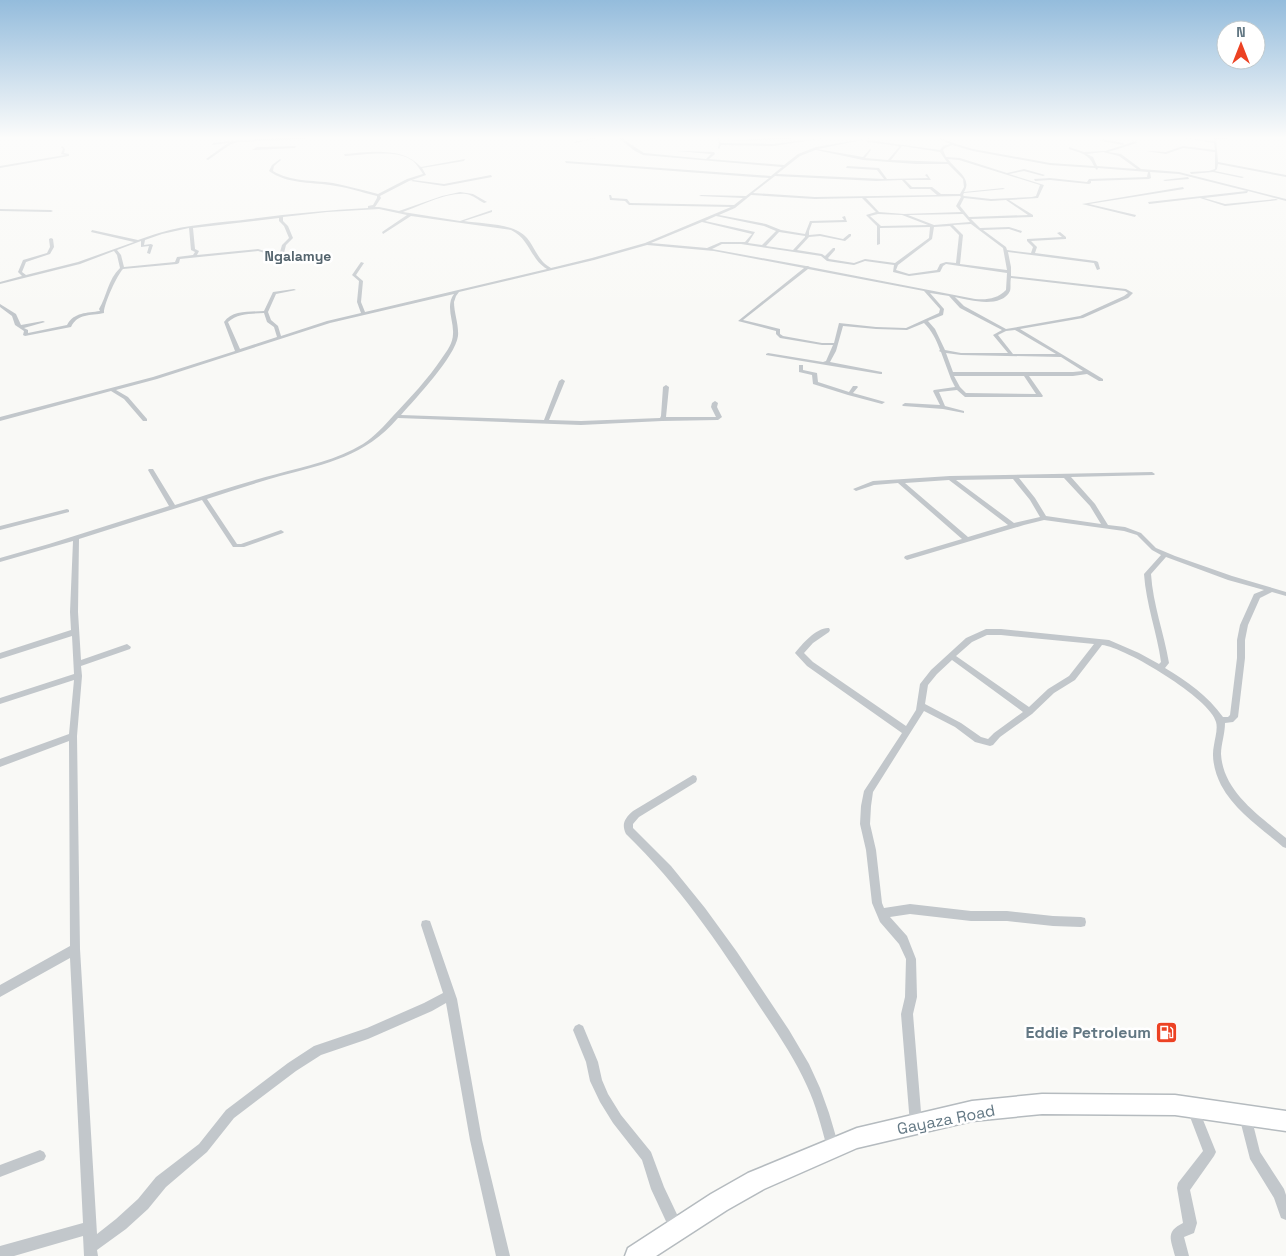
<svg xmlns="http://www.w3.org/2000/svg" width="1286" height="1256" viewBox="0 0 1286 1256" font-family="'Space Grotesk',sans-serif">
  <rect width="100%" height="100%" fill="#f9f9f6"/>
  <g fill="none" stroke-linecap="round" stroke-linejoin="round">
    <defs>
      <path id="primary" d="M1042 1094 1175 1095 1286 1111V1131L1175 1115 1042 1114 972 1121 857 1148 764 1189 727 1210 656 1256H625L628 1248 711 1194 748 1173 857 1128 972 1101Z"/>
    </defs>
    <use href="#primary" stroke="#b5bbbf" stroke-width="3"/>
    <g fill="#c2c7cb" fill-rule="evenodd">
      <path d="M29 137H31L29 141 28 140Z"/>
      <path d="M305 137 306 139 238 142 231 144 208 160 206 159 228 143 212 145 213 143 229 141 230 142 238 140Z"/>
      <path d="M596 137H601L575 143 574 142Z"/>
      <path d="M617 137H620L644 153 706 159 711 154 677 151 714 152 715 154 709 159 784 165 798 154 816 147 876 137 818 149 800 156 777 174 884 179 877 170 846 168 847 166 879 168 887 179 928 178 925 175 927 174 931 180H905L912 187H932L941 194H960L964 187 963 179 948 164H916L863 160 816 150 817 149 863 157 870 149 871 150 865 158 888 160 899 147 898 146 868 142 867 140 940 150 943 146 950 144 936 137H939L953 143 973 149 1050 163 1094 166C1089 154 1081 153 1069 149V147L1084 152 1105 151 1136 141 1137 143 1108 152 1121 154 1141 169 1179 172 1286 199V201L1248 191 1247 193 1204 198 1225 204 1276 199 1278 200 1225 206 1200 198 1149 204 1148 202 1247 191 1179 174 1150 172 1151 178 1149 179 1091 181V183L1089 184 1050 180 1035 181 1034 179 1050 178 1087 182 1089 179 1147 177 1148 172 1098 168 1097 170 1095 168 1050 165 973 151 952 145 945 148 943 150 946 157 960 158 1007 173 1024 169 1045 175 1043 176 1024 171 1009 174 1044 185 1038 198 1009 200 1033 215V217L971 219 980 228 1009 227 1022 231 1021 233 1009 229 983 230 1006 247 1007 250 1031 253 1033 247 1027 241V239L1062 237 1057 233 1060 232 1066 237V239L1031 241 1037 247 1035 253 1096 261 1098 262 1100 269 1097 270 1094 263 1008 252 1011 267V276L1126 289 1133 293 1128 298 1083 318 1020 329 1103 379V381H1099L1087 374 1073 376H1029L1043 396 1042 397H965L957 390 939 392 945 406 964 411V413L943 409 903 406 902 405 905 403 940 405 933 391 934 390 955 387 951 379 941 352 939 351 940 350C936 339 932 331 924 323L907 330 876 329 843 326 836 351 830 362 882 372V374H880L766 355V354L768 353 823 362 826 361 833 345H822L780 338 776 334V331L738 321 804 268 714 251 647 245 594 260 459 292 456 296 454 302C454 313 459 325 458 336 455 357 416 398 401 415L544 420 559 381 562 379 565 381 549 420 581 421 660 418 661 416 663 387 666 385 669 387 666 417H716L711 407 712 403 715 401 718 403 717 407 722 417 718 420 662 421 581 425 398 418C364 457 328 463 280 476 256 483 231 491 207 499L237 544H241L281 530 284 532 283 533 244 547H233L202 500 79 539 78 612 81 660 127 644 131 647 130 649 81 666 82 676 77 736 80 949 97 1234 116 1219 138 1199 156 1177 199 1144 226 1110 288 1063 314 1046 367 1028 424 1003 443 993 421 925 422 921 426 920 430 921 457 999 482 1140 510 1256H496L470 1140 446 1003 432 1011 368 1039 321 1055 296 1071 234 1118 207 1152 166 1187 148 1209 126 1229 97 1250 98 1256H84L83 1236 14 1256H0V1246L83 1223 70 958 0 997V985L70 946 69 741 0 767V759L69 734 74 680 0 704V698L74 674 72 636 0 659V653L71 630 70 612 73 541 0 562V558L49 544 169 506 148 470 149 469H153L175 505C209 494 242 483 277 474 306 466 337 460 363 444 375 436 384 426 393 416 410 398 428 379 442 358 447 351 453 343 453 334 454 321 445 306 454 294L330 323 157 379 116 390 128 397 147 419V421H143L124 399 111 391 0 421V417L153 377 235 351 224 322C232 310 251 312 264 311L273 292 294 289 296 290 276 294 268 312 271 320 278 326 281 336 327 321 361 313 357 302 359 281 352 275 361 262 364 263 356 275 363 281 361 302 365 312 547 269C530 259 530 239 511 230L411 216 383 234 382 232 407 215 379 209 327 212 283 217V221L288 226 293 238 286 245 284 253 282 254H268L258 251 180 259 179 263 177 264 123 269C117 275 103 306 104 313 90 316 78 313 71 327L25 336 23 335 24 331 15 325 12 316 0 307V304L16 314 21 325 43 321 45 322 24 328 28 330V333L67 325C74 312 87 313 100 311L99 309C107 296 108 279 120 268L117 255 114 251 80 264 0 284V282L22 276 18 272 23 260 47 253 50 247 49 239 51 238 53 239 54 247 50 254 26 262 22 272 26 275 78 262 134 242 91 232 92 230 138 240C145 238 151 235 159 233 188 224 220 223 250 219 289 214 328 210 368 208V206L373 205 377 198V196C361 192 346 187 330 185 310 182 287 184 269 171L272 165 280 159 281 160 274 166 273 171C291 182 312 180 333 183 348 186 363 190 378 194L407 179 423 174C420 169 417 165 413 161 397 149 364 155 345 156L344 154C368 152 403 146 421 167L465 159 464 161 422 168 426 175 409 181 380 196 381 198 375 207H372H379L399 211 442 196 460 192 473 194 487 202 484 203C478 200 473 195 466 194 447 192 420 206 403 212L460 221 492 210V212L464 221C482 224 515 223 527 238 536 249 538 261 551 268L592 258 645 243 731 207 629 205 625 201 610 200 609 195H611L612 198 627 199 630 203 734 205 743 198 699 196 701 195 746 196 769 178 566 163 565 161 771 176 782 167 643 155 635 151ZM902 146 940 152 947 162 891 160ZM1103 152 1119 156 1137 169 1097 166 1093 157 1087 154ZM948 159 959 160 1040 185 1036 196 1032 197 991 199 964 196 963 195 964 193 1005 189 1003 188 964 192C973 178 955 170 948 159ZM775 176 876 181 902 180 910 189H930L937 195 815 197 753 193ZM751 195 815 199 862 198 876 212 866 215 877 226V245L880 244V228L930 227 929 238 895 263 865 259 854 263 829 259 828 258 835 250V248H833L825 256 822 254 797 250 809 237 820 236 845 241 851 236V234H849L843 239 820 234 809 235V231L812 223 847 222 845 216 842 217 844 220 810 221 805 234 781 230 766 224 719 215 735 208ZM960 196 961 197 956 206 961 212 904 214 879 212 866 198ZM964 198 991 201 1006 200 1028 215 969 217 960 206ZM878 214 902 215 928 225 881 226 870 216ZM963 214 970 222 934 225 908 215ZM716 216 764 226 776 231 762 245 748 243 755 232 705 221ZM279 218V221L284 226 289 238 282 245 280 252H268L258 249 197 255 199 251 195 249 193 228ZM702 222 752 234 745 242H721L707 248 651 243ZM971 224 1003 248 1007 270 960 264 963 235 953 225ZM950 226 959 235 956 263 946 262 940 264 937 270 909 274 896 270 898 265 932 239 934 227ZM189 228 191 250 195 252 193 255 177 257 175 262 124 267 121 255 117 250 141 241V247L149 246 147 253 150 254 153 245 151 244 144 245 145 240 162 234ZM779 232 805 236V237L793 250 766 246ZM722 244H741L821 256 827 261 854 265 865 261 894 265 893 272 909 276 940 272 943 266 946 264 1007 273 1006 290C997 299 987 300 975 299L810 267 808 266H806L712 249ZM808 269 924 291 940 309 939 313 906 328 876 327 839 323 834 343H822L783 336 780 334V329L743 320ZM1011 278 1125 291 1128 293 1124 296 1080 316 1006 329 964 306 955 297C969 300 1001 309 1010 291 1011 288 1010 282 1011 278ZM930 293 949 296 960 308 1002 330 993 335 1008 353H961L945 350 935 329 928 321 943 315 944 309ZM264 313 267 322 274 327 277 337 240 349 228 322C238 313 252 314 264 313ZM1015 330 1056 354H1013L998 335 1006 331ZM946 353 961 355 1061 357 1083 371 1073 372H953ZM954 376H1024L1036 394 966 393 960 387Z"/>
      <path d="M719 137H721L719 140 721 143 773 144 832 137 773 146 721 145 719 149 718 148 719 142 717 140Z"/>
      <path d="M791 137 792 139 734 141 735 140Z"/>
      <path d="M1178 137 1214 141V138L1215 137H1257L1216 139 1218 162 1286 175V177L1218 164 1217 169 1215 171 1244 177 1242 178 1213 172 1191 174 1190 172 1209 171 1215 169V152L1183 148 1166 154 1146 151 1166 152 1183 146 1215 150 1214 143Z"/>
      <path d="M1103 139 1123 143 1124 144 1123 145 1102 141Z"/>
      <path d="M62 146 65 149 64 153 69 154V156L0 168V166L65 155 61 154 63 149 61 147Z"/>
      <path d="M296 146 295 148 252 150 257 147Z"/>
      <path d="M491 175 492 177 444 186 411 181 413 180 444 184Z"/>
      <path d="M1188 177 1189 179 1165 181 1163 180Z"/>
      <path d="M1183 187 1184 189 1089 204 1136 215 1135 217 1082 204Z"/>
      <path d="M0 209 51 210 53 211 51 212 0 211Z"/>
      <path d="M799 365H803V370L817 373 818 382 849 392 853 386H857L858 387 853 393 885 402 882 404 848 395 813 384 812 375 799 372Z"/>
      <path d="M1152 472 1155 474 1154 475 1071 477 1095 504 1108 525 1125 527 1141 533 1156 548 1175 556 1232 576 1286 592V596L1272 592 1260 598 1248 625 1245 640V658L1238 717 1233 722 1225 723C1225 734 1221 744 1221 754 1223 792 1260 816 1286 838V848L1283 847C1261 828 1235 811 1221 785 1215 773 1211 758 1214 745 1215 738 1218 729 1216 722 1211 699 1125 647 1102 645L1075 680 1054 693 1032 714 1000 737 993 745 990 746 975 742 955 727 924 711 873 792 871 806 870 824 876 850 882 903 884 908 910 904 971 911H1007L1053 916 1081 917 1085 918 1086 922 1085 926 1081 927 1053 926 1007 921H971L910 914 890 917 907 936 916 959 917 997 913 1014 922 1124 920 1128 916 1130 912 1128 910 1124 901 1014 905 997 906 959 899 944 880 922 872 903 866 850 860 824 861 806 864 791 902 733 807 666 795 653C802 644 817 627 829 628L830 630 829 632 813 643 804 653 813 662 906 726 916 710 920 684 931 670 966 638 986 629H1001L1109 640 1139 653 1159 664 1161 662C1157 633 1146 604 1144 574L1161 555 1152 550 1137 535 1124 531 1044 520 1024 525 907 560 904 558 905 556 962 539 898 483 874 485 856 491 853 489 873 481 950 476ZM1019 478H1064L1090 506 1101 524 1046 516 1035 498ZM1013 479 1030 500 1040 517 1014 523 956 480ZM949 480 1008 525 968 537 905 483ZM1166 557 1228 580 1264 590 1254 594 1240 625 1237 640V658L1230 715 1228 717H1223C1208 696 1187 681 1165 668L1169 663C1164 633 1153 605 1151 574ZM987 635H1001L1094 644 1069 676 1048 689 1029 707 956 656 972 642ZM952 660 1023 712 994 733 988 739 981 737 961 723 925 704 928 685 937 674Z"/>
      <path d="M67 509 69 510V512L0 530V526Z"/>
      <path d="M693 775 696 776 697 779 696 782 639 817 633 824V828L671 866 705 908 737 952 789 1030 809 1064 820 1088 829 1113 839 1147 837 1151 833 1153 829 1151 827 1147C821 1126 816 1105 807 1086 794 1057 776 1031 758 1004 718 943 679 885 626 834 621 824 625 818 633 811Z"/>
      <path d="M579 1024 583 1026 598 1062 602 1080 608 1094 621 1115 651 1152 664 1187 683 1227 681 1232 676 1234 671 1232 651 1189 642 1160 613 1123 600 1102 590 1081 586 1062 573 1030 575 1026Z"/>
      <path d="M1193 1103 1197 1105 1216 1152 1214 1156 1190 1190 1197 1223 1194 1233 1184 1237 1189 1256H1175C1171 1239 1165 1232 1183 1223L1177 1188 1178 1183 1203 1151 1187 1109 1189 1105Z"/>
      <path d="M1245 1110 1249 1112 1251 1116 1260 1152 1284 1189 1286 1195V1220L1281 1218 1274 1198 1250 1159 1239 1116 1241 1112Z"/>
      <path d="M40 1150 44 1152 46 1156 44 1160 0 1177V1165Z"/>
    </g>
    <use href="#primary" fill="#fff" fill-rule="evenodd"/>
  </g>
  <linearGradient id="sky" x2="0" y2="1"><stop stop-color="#94bcdc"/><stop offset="0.44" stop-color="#fcfcfb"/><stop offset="1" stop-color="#fcfcfb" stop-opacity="0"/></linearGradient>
  <rect width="1286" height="313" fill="url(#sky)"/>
  <defs>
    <symbol id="fuel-square" viewBox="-11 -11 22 22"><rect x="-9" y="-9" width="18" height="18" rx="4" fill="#ec4223" stroke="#fff"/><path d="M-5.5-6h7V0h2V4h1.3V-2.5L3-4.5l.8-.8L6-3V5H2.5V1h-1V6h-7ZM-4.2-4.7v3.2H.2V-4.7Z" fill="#fff"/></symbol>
  </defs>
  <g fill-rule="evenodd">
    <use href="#fuel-square" x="1154" y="1020" width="25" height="25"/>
  </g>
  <g text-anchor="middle" stroke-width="5" stroke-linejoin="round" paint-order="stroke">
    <g font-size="14" font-weight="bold" fill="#55656e" stroke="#fff">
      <text x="298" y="261">Ngalamye</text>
    </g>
    <g font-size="16" font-weight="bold" fill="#627783" stroke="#fff" text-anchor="end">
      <text x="1151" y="1038">Eddie Petroleum</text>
    </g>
    <g font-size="16" fill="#627783" stroke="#fff">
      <text transform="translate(946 1119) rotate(-11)" y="6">Gayaza Road</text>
    </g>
  </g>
  <g transform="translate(1241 45)"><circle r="24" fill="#ffffff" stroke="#c0c9cd"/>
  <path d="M0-4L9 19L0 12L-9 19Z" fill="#ec4223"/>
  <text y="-8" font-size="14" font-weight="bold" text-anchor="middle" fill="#627783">N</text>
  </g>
</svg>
